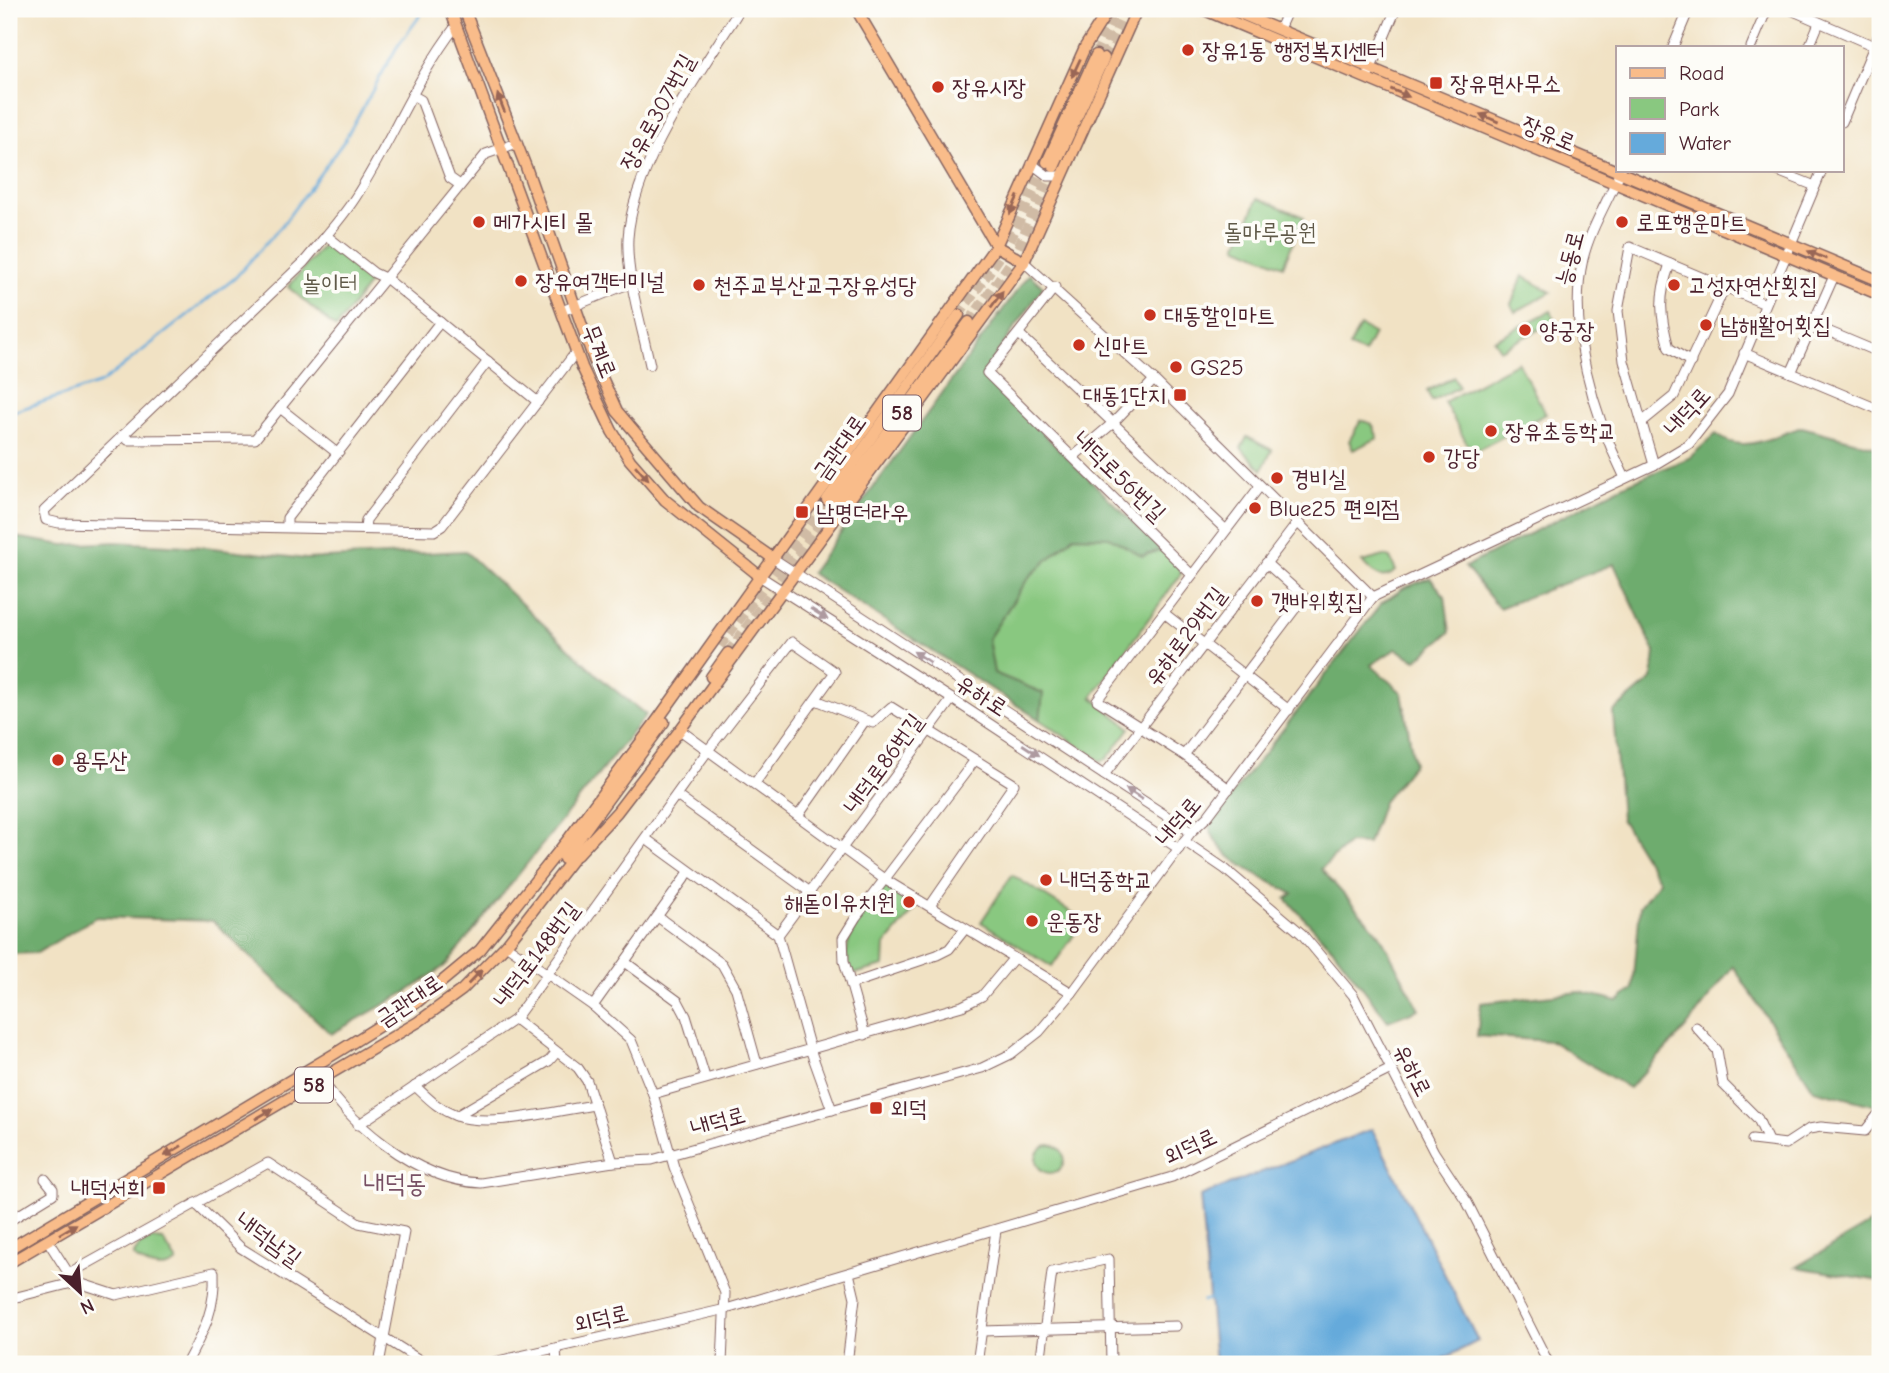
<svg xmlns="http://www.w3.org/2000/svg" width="1889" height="1373" viewBox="0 0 1889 1373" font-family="'Comic Neue','Poor Story',sans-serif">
  <rect width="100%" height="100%" fill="#fdfcf7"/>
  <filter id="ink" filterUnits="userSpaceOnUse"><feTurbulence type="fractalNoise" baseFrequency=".0143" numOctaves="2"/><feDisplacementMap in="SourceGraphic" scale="14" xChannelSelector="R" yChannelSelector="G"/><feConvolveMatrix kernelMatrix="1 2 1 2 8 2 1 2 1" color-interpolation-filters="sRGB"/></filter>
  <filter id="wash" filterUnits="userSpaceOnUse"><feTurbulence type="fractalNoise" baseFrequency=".00686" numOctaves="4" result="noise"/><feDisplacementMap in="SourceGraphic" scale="28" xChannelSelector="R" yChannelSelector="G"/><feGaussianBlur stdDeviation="1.57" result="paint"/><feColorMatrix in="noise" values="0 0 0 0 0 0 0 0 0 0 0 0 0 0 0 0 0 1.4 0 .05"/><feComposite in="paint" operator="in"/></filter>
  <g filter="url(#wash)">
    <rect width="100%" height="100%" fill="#f1e2c4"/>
    <g fill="#89c880" stroke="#6a7456" stroke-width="2">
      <path d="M1258 198 1304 217 1283 266 1237 246Z"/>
      <path d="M326 242 372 279 336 328 288 287Z"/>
      <path d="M1523 276 1551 292 1515 312 1511 304Z"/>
      <path d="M1550 311 1555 321 1500 350 1494 340Z"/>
      <path d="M1360 326 1374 334 1364 353 1349 347Z"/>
      <path d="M1518 362 1546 414 1472 453 1444 402Z"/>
      <path d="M1454 377 1459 387 1432 401 1427 391Z"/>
      <path d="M1361 420 1372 424 1378 438 1353 450 1349 441Z"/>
      <path d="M1247 437 1272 450 1262 470 1241 448Z"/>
      <path d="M1073 536 1109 537 1142 556 1161 550 1180 567 1181 574 1092 697 1130 728 1107 759 1101 761 1040 720 1043 693 994 673 988 639 1029 577Z"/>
      <path d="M1384 556 1390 558 1396 571C1381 583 1373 573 1362 562Z"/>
      <path d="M1012 875 1084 920 1052 967 981 922Z"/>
      <path d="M885 885 917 907 885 945 884 966 854 974C831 945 869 908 885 885Z"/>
      <circle cx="1050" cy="1159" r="14"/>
      <path d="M152 1239 163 1240 177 1262C164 1273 145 1267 133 1256L139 1246Z"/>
    </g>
    <g fill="#6eac6e" stroke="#5c664c" stroke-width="2">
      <path d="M1029 274 1043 287 983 374 1161 550 1142 556 1109 537 1074 536 1029 577 988 639 994 673 1043 693 1040 720 811 573Z"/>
      <path d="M1802 427 1880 448V1104L1876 1106 1814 1090 1733 966 1685 1029 1629 1088 1551 1041 1477 1036 1481 1003 1580 992 1618 1001 1633 989 1640 906 1659 881 1621 819 1613 712 1652 679 1655 652 1614 564 1499 608 1465 567 1624 485 1689 458 1716 434C1742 456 1774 436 1802 427Z"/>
      <path d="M9 532 15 537 64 545 115 542 205 547 306 559 465 551 605 682 646 715 446 965 410 990 331 1034 213 921 96 917 37 953 9 954Z"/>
      <path d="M1430 578 1445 596 1450 632 1416 660 1396 649 1371 665 1402 693 1414 763 1383 802 1368 844 1349 843 1321 869 1380 935 1419 1009 1388 1021 1334 950 1286 899 1293 894C1264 877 1216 860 1209 824L1381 604 1404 588Z"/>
      <path d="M1880 1218V1281L1796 1267Z"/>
    </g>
    <path fill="#65aadb" stroke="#586483" stroke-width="2" d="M1372 1129 1478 1341 1433 1364H1215L1200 1196Z"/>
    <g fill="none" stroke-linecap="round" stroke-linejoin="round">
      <g stroke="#65aadb" stroke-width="2.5">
        <path d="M9 413 101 383 235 278 283 224 344 141 397 47 425 9"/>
        <path d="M1202 1301 1209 1299"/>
      </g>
    </g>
  </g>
  <g filter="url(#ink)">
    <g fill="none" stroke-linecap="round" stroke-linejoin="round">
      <g stroke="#d0bba5" stroke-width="10" stroke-dasharray="10 5" stroke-linecap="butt">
        <path d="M1096 55 1116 9"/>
        <path d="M1104 58 1127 9"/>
        <path d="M959 315 1008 245 1045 165"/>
        <path d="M969 322 1013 259 1053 168"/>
        <path d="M720 646 827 500"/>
        <path d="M728 653 834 505"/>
      </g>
      <defs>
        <g id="minor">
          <path d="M1789 9 1874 46"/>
          <path d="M456 26C415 79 391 143 355 198 340 221 321 241 304 262L44 511 46 520 59 523 434 531 442 526 576 352"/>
          <path d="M1279 29 1288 9"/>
          <path d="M1673 47 1689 9"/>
          <path d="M1751 47 1767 9"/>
          <path d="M1809 47 1819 23"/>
          <path d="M1368 75 1396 9"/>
          <path d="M412 95 421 100 450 178 460 185"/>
          <path d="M1842 122 1880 32"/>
          <path d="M1032 164 1048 176H1062"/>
          <path d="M1621 170C1609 199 1590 229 1583 259 1567 328 1594 416 1625 478"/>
          <path d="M1775 170 1815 186"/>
          <path d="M327 236 374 273 387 279 538 402"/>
          <path d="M1024 262 1154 380 1373 597"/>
          <path d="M1670 264C1658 297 1660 315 1669 348L1691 362"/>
          <path d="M1055 287 987 373 1192 575"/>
          <path d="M562 311 633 282"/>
          <path d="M1811 324 1880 353"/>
          <path d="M1019 334 1226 530"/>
          <path d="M1744 353 1880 410"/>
          <path d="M650 365C642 327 626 276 628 238 633 163 700 73 740 9"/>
          <path d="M1791 373 1834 276"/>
          <path d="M280 408 337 453"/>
          <path d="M1642 422 1674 396 1725 287"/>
          <path d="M123 435 128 440 255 439 486 154 517 143"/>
          <path d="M1073 457 1113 423 1154 380"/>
          <path d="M1654 465 1624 361 1618 311 1630 247 1765 304"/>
          <path d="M287 527V518L440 322"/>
          <path d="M365 529 366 520 488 361"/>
          <path d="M774 559 1191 832"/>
          <path d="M761 577 952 699 1179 849"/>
          <path d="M1164 613 1289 710"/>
          <path d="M816 700 873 723 891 707 1014 784 930 906"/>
          <path d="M680 730 884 879 1072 993"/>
          <path d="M1184 755 1304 597 1266 563"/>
          <path d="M1104 775 1298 522"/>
          <path d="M1229 789 1184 755 1097 700 1260 486"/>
          <path d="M677 796 810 892"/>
          <path d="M798 816 864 722"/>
          <path d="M646 839 778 935 810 1049 832 1110"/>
          <path d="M1184 841 1225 869 1302 934 1353 995 1434 1152 1467 1202 1549 1364"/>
          <path d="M658 917 722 964 736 989 757 1064"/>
          <path d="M778 935 952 699"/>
          <path d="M506 945 593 1006 631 1040 653 1094 674 1167 725 1293 722 1364"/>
          <path d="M625 962 678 1001 686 1016 705 1077"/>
          <path d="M851 984 937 955 949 949 965 929"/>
          <path d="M593 1006 689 872"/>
          <path d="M515 1019 578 1068 587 1081 613 1162"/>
          <path d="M1696 1027 1717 1050 1723 1084 1758 1119 1768 1141"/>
          <path d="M865 1035 844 961 843 938 856 917 975 760"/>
          <path d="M314 1067C344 1121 416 1181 481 1183L613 1162 652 1160 982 1068 1011 1054 1039 1032 1072 993 1191 832 1208 816 1373 597 1654 465 1689 444 1728 394 1822 170"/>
          <path d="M415 1086C427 1097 438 1109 454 1115 490 1129 557 1110 595 1105"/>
          <path d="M653 1094 962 1006 982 996 1013 959"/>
          <path d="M456 1116 549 1061 556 1053"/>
          <path d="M358 1125 515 1019 709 749 792 642 835 672 755 783"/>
          <path d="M1752 1140 1786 1144 1809 1129 1821 1127 1865 1131 1880 1112"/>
          <path d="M195 1203 241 1248 426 1364"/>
          <path d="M9 1221 53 1194V1189L45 1179"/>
          <path d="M48 1241 69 1274 268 1163 359 1223 404 1232 379 1364"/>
          <path d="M9 1299 76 1282 116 1295 214 1272C216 1310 203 1332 186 1364"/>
          <path d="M982 1331 1176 1326"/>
          <path d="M556 1348 557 1364"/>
          <path d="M485 1364 726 1309 1172 1177 1391 1069"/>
          <path d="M847 1364 855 1298 849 1273"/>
          <path d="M977 1364 996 1230"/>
          <path d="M1040 1364 1052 1272 1109 1259 1111 1364"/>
        </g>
        <g id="major">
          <path d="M450 9 582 367 612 431 630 460 665 500 761 577"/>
          <path d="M464 9 526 167 594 360 617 411 699 507 774 559"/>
          <path d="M856 9 996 246 1024 262"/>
          <path d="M1202 9 1880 295"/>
          <path d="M1229 9 1880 281"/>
          <path d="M1047 162 1096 55"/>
          <path d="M1054 167 1104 58"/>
          <path d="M827 500 959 315"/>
          <path d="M834 505 969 322"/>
          <path d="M711 677 728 653"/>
          <path d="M577 855 617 812 680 730 1024 262 1137 9"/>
          <path d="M564 859 664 722"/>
          <path d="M9 1249 336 1053 416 1003 480 950 570 837 656 722 996 246 1085 47 1109 9"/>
          <path d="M9 1263 418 1022 462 990 506 945 579 851"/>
        </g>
      </defs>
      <use href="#minor" stroke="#846361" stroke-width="11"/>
      <use href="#major" stroke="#846361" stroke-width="13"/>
      <use href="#minor" stroke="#fff" stroke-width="9"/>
      <use href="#major" stroke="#f9bc8a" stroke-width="10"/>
    </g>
    <defs><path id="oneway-solid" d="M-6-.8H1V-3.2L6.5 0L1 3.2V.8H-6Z" transform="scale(1.75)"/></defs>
    <g fill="#996656">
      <use href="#oneway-solid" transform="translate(1076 68) rotate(115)"/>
      <use href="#oneway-solid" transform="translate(1400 93) rotate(23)"/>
      <use href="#oneway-solid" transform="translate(501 103) rotate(-111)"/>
      <use href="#oneway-solid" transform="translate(1489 118) rotate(-157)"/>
      <use href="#oneway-solid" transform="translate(1014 205) rotate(114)"/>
      <use href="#oneway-solid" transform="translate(1817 255) rotate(-157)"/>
      <use href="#oneway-solid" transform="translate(997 299) rotate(-54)"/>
      <use href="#oneway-solid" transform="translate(642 473) rotate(49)"/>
      <use href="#oneway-solid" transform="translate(475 977) rotate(-46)"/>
      <use href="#oneway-solid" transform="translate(264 1114) rotate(-30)"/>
      <use href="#oneway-solid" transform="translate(173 1151) rotate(149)"/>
      <use href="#oneway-solid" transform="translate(68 1229) rotate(-31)"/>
    </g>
    <g fill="#ae9aa0">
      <use href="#oneway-solid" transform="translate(819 614) rotate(32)"/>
      <use href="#oneway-solid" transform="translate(922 657) rotate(-147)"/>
      <use href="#oneway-solid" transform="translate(1031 750) rotate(33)"/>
      <use href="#oneway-solid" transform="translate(1134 794) rotate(-147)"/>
    </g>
  </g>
  <g fill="#c8321e" stroke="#fdfcf7" stroke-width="2.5">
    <circle cx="1188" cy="50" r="7"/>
    <rect x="1429" y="76" width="14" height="14" rx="3.5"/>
    <circle cx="938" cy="87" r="7"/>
    <circle cx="479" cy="222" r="7"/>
    <circle cx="1622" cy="222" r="7"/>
    <circle cx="521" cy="281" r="7"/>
    <circle cx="699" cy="285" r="7"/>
    <circle cx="1674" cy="285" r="7"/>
    <circle cx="1150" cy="315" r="7"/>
    <circle cx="1706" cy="325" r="7"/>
    <circle cx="1525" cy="330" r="7"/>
    <circle cx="1079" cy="345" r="7"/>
    <circle cx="1176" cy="367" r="7"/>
    <rect x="1173" y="388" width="14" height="14" rx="3.5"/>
    <circle cx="1491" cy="431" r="7"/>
    <circle cx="1429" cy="457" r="7"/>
    <circle cx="1277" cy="478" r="7"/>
    <circle cx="1255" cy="508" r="7"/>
    <rect x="795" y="505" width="14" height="14" rx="3.5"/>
    <circle cx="1257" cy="601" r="7"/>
    <circle cx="58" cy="760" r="7"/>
    <circle cx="1046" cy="880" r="7"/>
    <circle cx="909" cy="902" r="7"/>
    <circle cx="1032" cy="921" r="7"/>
    <rect x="869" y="1101" width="14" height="14" rx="3.5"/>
    <rect x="152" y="1181" width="14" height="14" rx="3.5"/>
  </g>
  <g text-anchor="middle" stroke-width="7" stroke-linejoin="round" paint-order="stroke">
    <g fill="#fdfcf7" stroke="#806168" stroke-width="2">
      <rect x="883" y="395.5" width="38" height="35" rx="5"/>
      <rect x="295" y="1067.5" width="38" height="35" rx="5"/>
    </g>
    <g font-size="21" font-weight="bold" fill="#4a1f2b">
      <text x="902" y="420">58</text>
      <text x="314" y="1092">58</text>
    </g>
    <g font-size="23" fill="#4a1f2b" stroke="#fdfcf7" text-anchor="start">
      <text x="1202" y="58">장유1동 행정복지센터</text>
      <text x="1450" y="91">장유면사무소</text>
      <text x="952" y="95">장유시장</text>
      <text x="493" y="230">메가시티 몰</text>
      <text x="1636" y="230">로또행운마트</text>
      <text x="535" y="289">장유여객터미널</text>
      <text x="713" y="293">천주교부산교구장유성당</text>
      <text x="1688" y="293">고성자연산횟집</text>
      <text x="1164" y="323">대동할인마트</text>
      <text x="1720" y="333">남해활어횟집</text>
      <text x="1539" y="338">양궁장</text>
      <text x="1093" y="353">신마트</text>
      <text x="1190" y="375">GS25</text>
      <text x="1166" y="403" text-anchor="end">대동1단지</text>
      <text x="1505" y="439">장유초등학교</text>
      <text x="1443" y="465">강당</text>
      <text x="1291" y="486">경비실</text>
      <text x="1269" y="516">Blue25 편의점</text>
      <text x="816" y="520">남명더라우</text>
      <text x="1271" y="609">갯바위횟집</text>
      <text x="72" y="768">용두산</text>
      <text x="1060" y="888">내덕중학교</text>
      <text x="895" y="910" text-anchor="end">해돋이유치원</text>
      <text x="1046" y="929">운동장</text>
      <text x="890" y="1116">외덕</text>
      <text x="145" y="1196" text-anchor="end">내덕서희</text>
    </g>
    <g font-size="23" fill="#4a1f2b" stroke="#fdfcf7">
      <text transform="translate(657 112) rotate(-61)" y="8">장유로307번길</text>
      <text transform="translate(1549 133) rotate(23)" y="8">장유로</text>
      <text transform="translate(1569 258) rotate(-75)" y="8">능동로</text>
      <text transform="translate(600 351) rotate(68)" y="8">무계로</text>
      <text transform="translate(1687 411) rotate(-48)" y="8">내덕로</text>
      <text transform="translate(839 447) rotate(-55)" y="8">금관대로</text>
      <text transform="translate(1120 476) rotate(44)" y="8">내덕로56번길</text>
      <text transform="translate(1185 636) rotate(-53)" y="8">유하로29번길</text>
      <text transform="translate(982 695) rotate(33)" y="8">유하로</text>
      <text transform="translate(883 763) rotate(-54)" y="8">내덕로86번길</text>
      <text transform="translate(1178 821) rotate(-50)" y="8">내덕로</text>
      <text transform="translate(536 954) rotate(-53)" y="8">내덕로148번길</text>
      <text transform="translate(409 1000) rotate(-34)" y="8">금관대로</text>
      <text transform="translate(1413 1070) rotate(63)" y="8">유하로</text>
      <text transform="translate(718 1121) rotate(-16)" y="8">내덕로</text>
      <text transform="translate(1190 1146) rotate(-25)" y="8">외덕로</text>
      <text transform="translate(269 1239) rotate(36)" y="8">내덕남길</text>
      <text transform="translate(601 1318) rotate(-13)" y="8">외덕로</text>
    </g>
    <g font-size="23" fill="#605a49" stroke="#fdfcf7">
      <text x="1270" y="240">돌마루공원</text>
      <text x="330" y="291">놀이터</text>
    </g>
    <g font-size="26" fill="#785165" stroke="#fdfcf7">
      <text x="395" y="1192">내덕동</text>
    </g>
  </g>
  <rect width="1889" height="1373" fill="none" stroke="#fdfcf7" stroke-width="35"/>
  <rect x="1616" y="46" width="228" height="126" fill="#fdfcf7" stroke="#b5a4a5" stroke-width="2"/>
  <rect x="1630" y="68" width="35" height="10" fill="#f9bc8a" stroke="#b5a4a5" stroke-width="2"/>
  <text x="1679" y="80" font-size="21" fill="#4a1f2b">Road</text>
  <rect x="1630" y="98" width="35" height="21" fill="#89c880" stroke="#b5a4a5" stroke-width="2"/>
  <text x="1679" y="116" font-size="21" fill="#4a1f2b">Park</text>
  <rect x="1630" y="133" width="35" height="21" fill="#65aadb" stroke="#b5a4a5" stroke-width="2"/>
  <text x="1679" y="150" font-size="21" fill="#4a1f2b">Water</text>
  <g transform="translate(80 1292) rotate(154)" stroke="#fdfcf7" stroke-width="5" paint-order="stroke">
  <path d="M0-5L12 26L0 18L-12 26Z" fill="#4a1f2b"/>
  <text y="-10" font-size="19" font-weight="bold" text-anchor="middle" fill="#4a1f2b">N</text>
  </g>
</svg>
